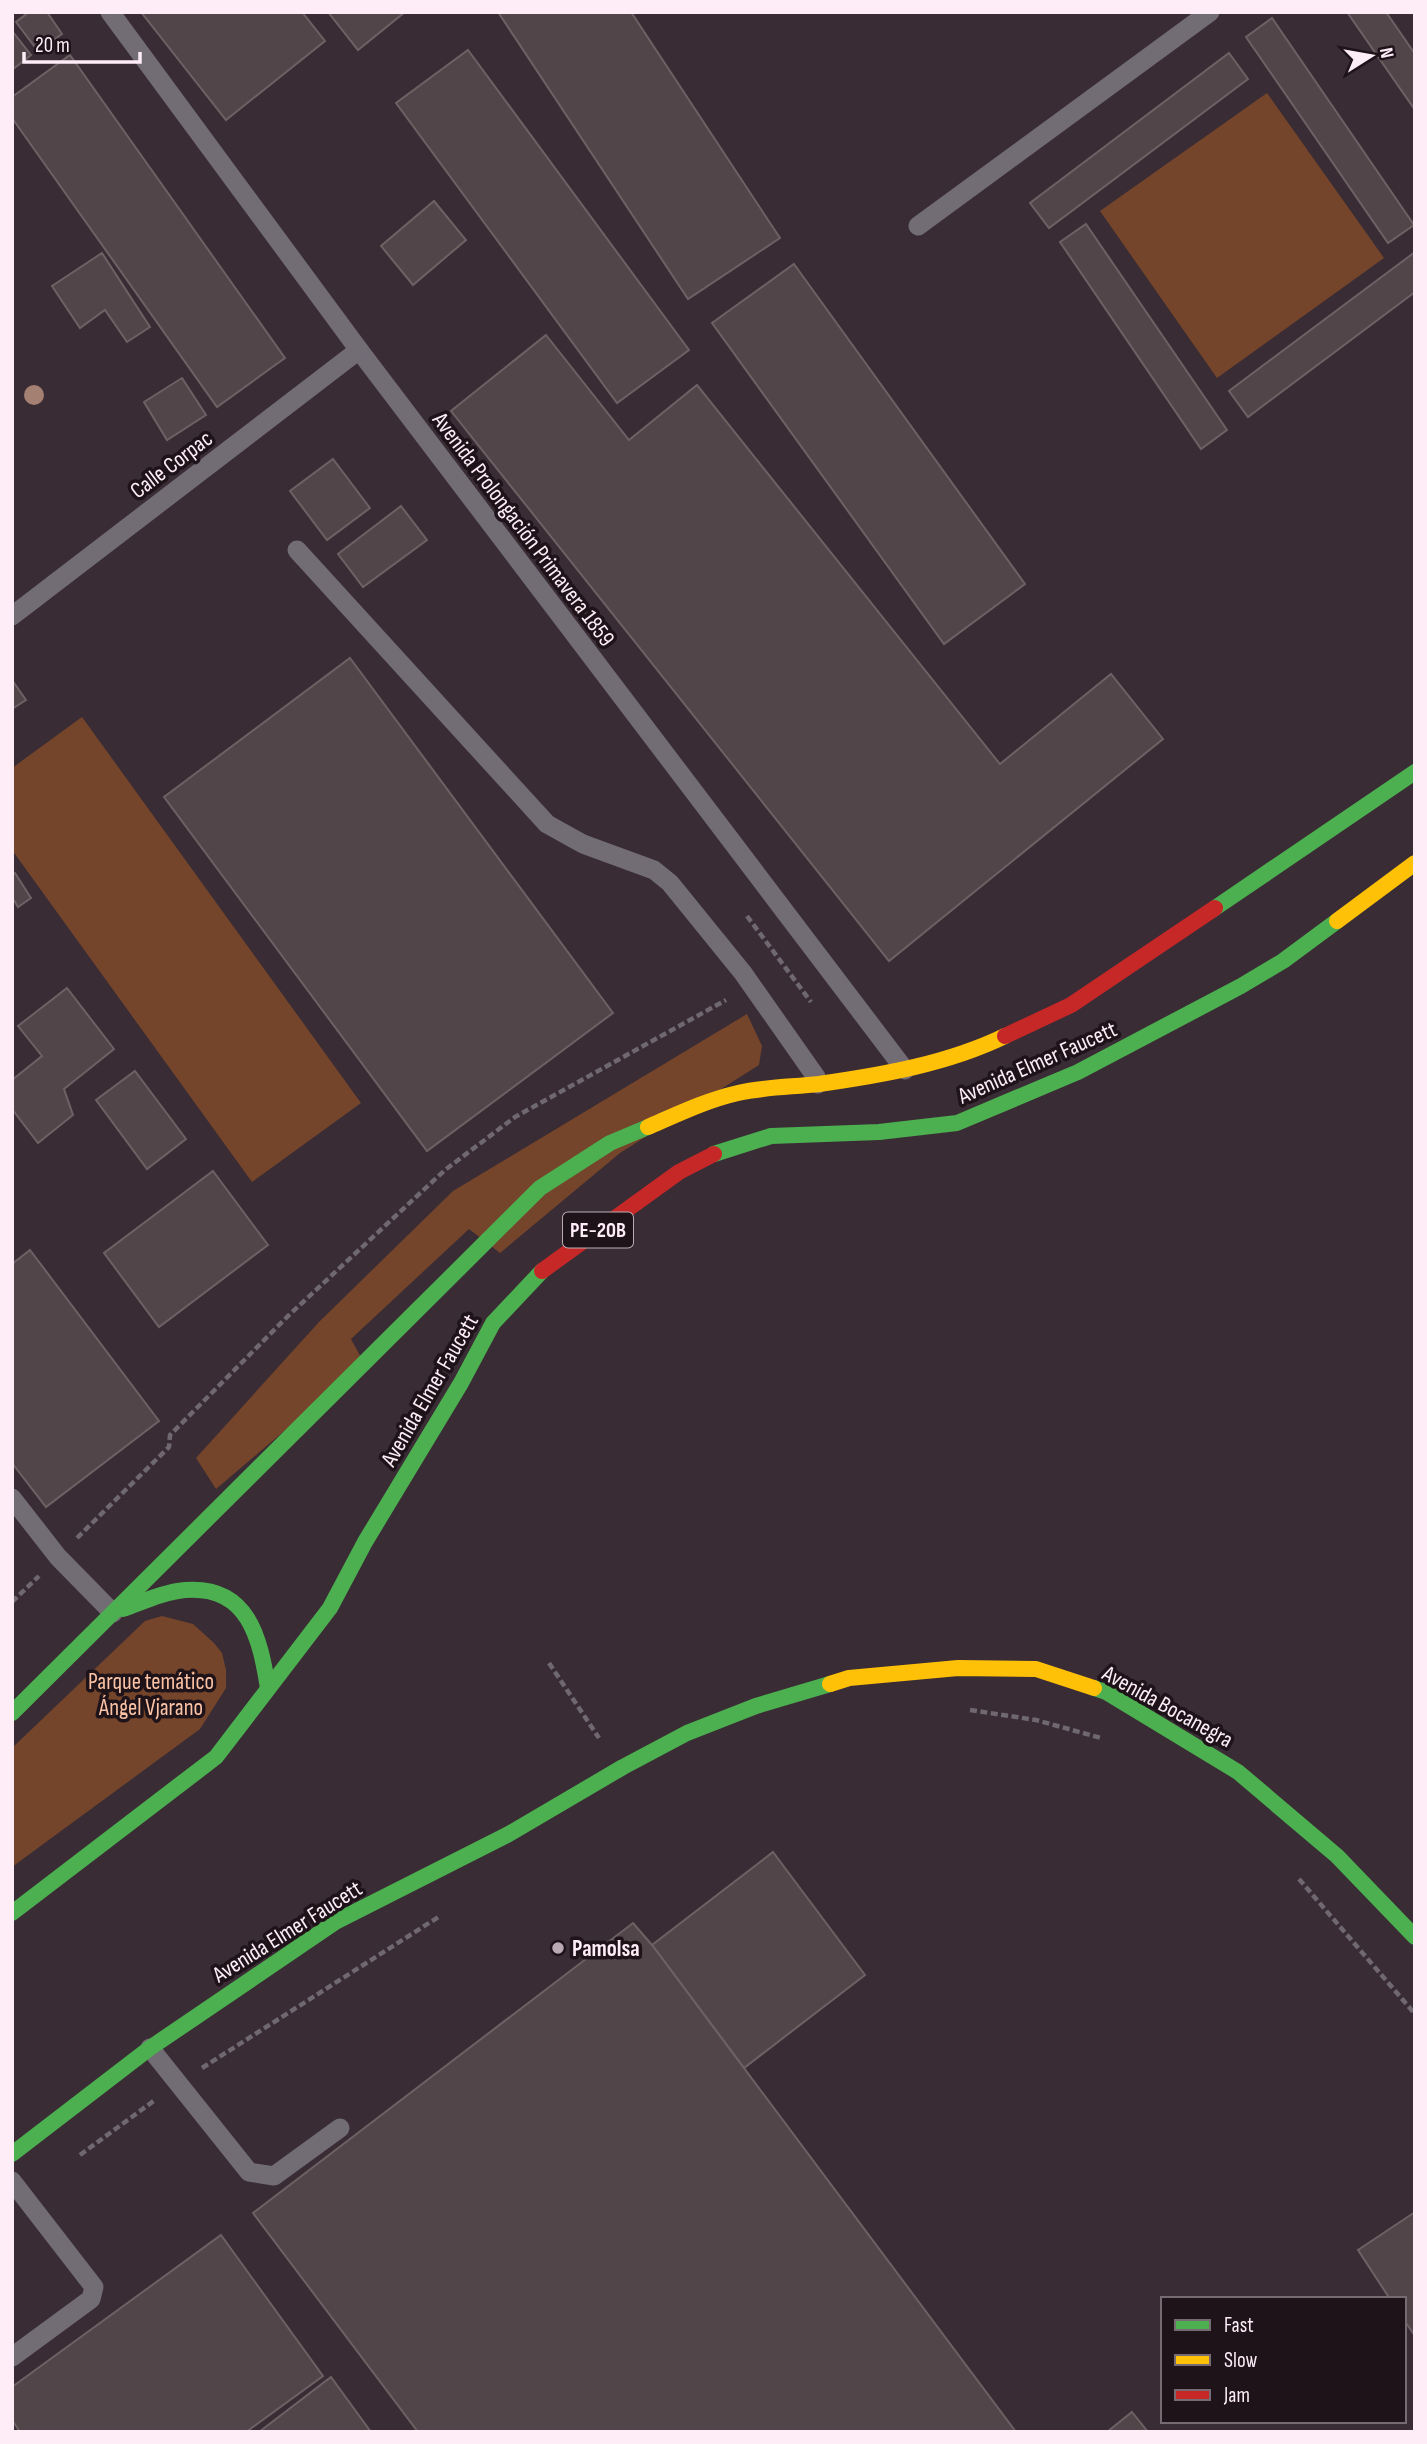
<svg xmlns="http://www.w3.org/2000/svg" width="1427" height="2444" viewBox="0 0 1427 2444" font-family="'Sofia Sans Condensed',sans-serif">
  <rect width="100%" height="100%" fill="#392c34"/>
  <g fill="#74452b">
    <path d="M1267 93 1384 258 1217 378 1100 211Z"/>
    <path d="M82 717 361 1103 252 1182 12 850V768Z"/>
    <path d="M747 1014 762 1046 759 1065 620 1153 500 1253 469 1229 351 1339 364 1363 216 1489 196 1458 319 1322 453 1191Z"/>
    <path d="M162 1616 193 1624 214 1643 222 1653 226 1670V1688L200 1729 12 1867V1748L145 1621Z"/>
  </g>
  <g fill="#514549" stroke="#6d6164" stroke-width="2">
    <path d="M29 12H47L62 34 38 51 16 22Z"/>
    <path d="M141 12H302L325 41 226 120Z"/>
    <path d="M328 12H405L358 50Z"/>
    <path d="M498 12H631L780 238 688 299Z"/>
    <path d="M1347 12H1386L1415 54V110Z"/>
    <path d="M1272 18 1414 225 1388 243 1246 37Z"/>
    <path d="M13 32 31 55 12 70V33Z"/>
    <path d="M468 50 689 350 617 403 396 103Z"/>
    <path d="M1229 53 1248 79 1049 228 1030 203Z"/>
    <path d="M70 55 285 358 217 407 12 118V97Z"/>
    <path d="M434 201 466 240 413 285 381 246Z"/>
    <path d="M1086 224 1227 430 1201 449 1060 242Z"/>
    <path d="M1415 252V292L1248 417 1229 391Z"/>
    <path d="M102 253 150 327 127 342 105 310 80 328 52 286Z"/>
    <path d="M794 264 1025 584 944 644 712 323Z"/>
    <path d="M546 335 629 440 697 385 1000 764 1111 674 1163 739 889 961 451 411Z"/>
    <path d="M182 378 206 415 167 440 144 402Z"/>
    <path d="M333 459 370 508 327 540 290 491Z"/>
    <path d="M401 506 427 540 363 587 338 554Z"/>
    <path d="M350 658 613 1013 427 1151 164 797Z"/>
    <path d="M12 680 26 700 12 709Z"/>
    <path d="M15 873 31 898 18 907 12 897V875Z"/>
    <path d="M67 988 114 1049 64 1089 73 1115 38 1143 12 1109V1080L42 1056 18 1026Z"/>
    <path d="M135 1071 186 1139 147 1169 96 1100Z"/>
    <path d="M213 1171 268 1245 159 1327 104 1253Z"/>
    <path d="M30 1250 159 1421 46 1507 12 1463V1264Z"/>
    <path d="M773 1852 865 1975 744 2068 652 1945Z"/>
    <path d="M633 1923 652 1945 1016 2432H418L253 2213Z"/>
    <path d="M1415 2212V2336L1404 2320V2299H1390L1358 2250Z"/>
    <path d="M221 2235 323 2376 246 2432H20L12 2420V2387Z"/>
    <path d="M331 2377 371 2432H259Z"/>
    <path d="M1132 2412 1148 2432H1107Z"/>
  </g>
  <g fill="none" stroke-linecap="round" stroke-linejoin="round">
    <g stroke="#6f6870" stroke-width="4.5" stroke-dasharray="7 3.5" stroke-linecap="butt">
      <path d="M747 916 811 1002"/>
      <path d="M77 1538 169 1447 170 1435 288 1316 445 1170 515 1117 726 1000"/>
      <path d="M12 1602 39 1576"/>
      <path d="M549 1663 599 1738"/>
      <path d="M970 1710 1036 1720 1101 1738"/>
      <path d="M1299 1879 1415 2014"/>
      <path d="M202 2068 440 1916"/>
      <path d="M80 2155 155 2100"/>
    </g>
    <g stroke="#726c75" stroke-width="19">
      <path d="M110 12 359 350 905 1070"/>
      <path d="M918 226 1210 12"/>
      <path d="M297 550 547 824 583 844 654 870 670 883 743 973 816 1077 818 1084"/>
      <path d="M12 616 359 350"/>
      <path d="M12 1498 58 1557 113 1613"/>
      <path d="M150 2048 249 2172 274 2176 340 2128"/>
      <path d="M12 2181 94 2287 91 2299 12 2357"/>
    </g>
    <g stroke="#4caf50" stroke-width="16">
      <path d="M1215 908 1415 772"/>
      <path d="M714 1154 771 1136 879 1132 957 1123 1078 1072 1241 986 1283 961 1337 921"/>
      <path d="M123 1609C143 1602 163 1592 185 1590 249 1585 260 1639 268 1688"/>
      <path d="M1094 1688 1106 1692 1238 1772 1337 1856 1415 1937"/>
      <path d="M12 1713 540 1188 610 1143 648 1127"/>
      <path d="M12 1913 216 1757 330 1608 365 1542 461 1383 493 1323 542 1271"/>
      <path d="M12 2154 150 2048 337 1921 507 1835 623 1767 687 1733 756 1706 830 1684"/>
    </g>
    <g stroke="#ffc107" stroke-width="16">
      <path d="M1337 921 1415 863"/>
      <path d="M648 1127C678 1114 707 1100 738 1093 764 1087 792 1087 819 1084 882 1075 947 1064 1005 1036"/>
      <path d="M830 1684 849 1678 958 1668 1036 1669 1094 1688"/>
    </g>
    <g stroke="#c62828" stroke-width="16">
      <path d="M1005 1036 1071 1005 1215 908"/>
      <path d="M542 1271 679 1172 714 1154"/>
    </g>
  </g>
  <circle fill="#a48072" cx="34" cy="395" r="10"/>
  <circle fill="#b9a9b2" stroke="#1f131a" stroke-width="2.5" cx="558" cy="1948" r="7"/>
  <g text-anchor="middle" stroke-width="7" stroke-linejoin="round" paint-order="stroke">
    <rect fill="#1f131a" stroke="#bbacb4" stroke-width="2" x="563" y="1212.5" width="70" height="35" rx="5"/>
    <g font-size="21" font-weight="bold" fill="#feedf6">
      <text x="598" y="1237">PE-20B</text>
    </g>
    <g font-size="23" fill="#feedf6" stroke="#1f131a">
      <text transform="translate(171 464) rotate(-37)" y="8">Calle Corpac</text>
      <text transform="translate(524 529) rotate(53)" y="8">Avenida Prolongación Primavera 1859</text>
      <text transform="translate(1037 1062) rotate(-24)" y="8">Avenida Elmer Faucett</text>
      <text transform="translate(429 1390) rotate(-60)" y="8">Avenida Elmer Faucett</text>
      <text transform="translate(1168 1706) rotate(29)" y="8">Avenida Bocanegra</text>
      <text transform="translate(287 1931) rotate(-32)" y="8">Avenida Elmer Faucett</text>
    </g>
    <g font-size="23" fill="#fcc4a5" stroke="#1f131a">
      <text x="151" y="1689">Parque temático<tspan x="151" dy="26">Ángel Vjarano</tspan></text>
    </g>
    <g font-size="23" font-weight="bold" fill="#feedf6" stroke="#1f131a" text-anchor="start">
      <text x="572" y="1956">Pamolsa</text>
    </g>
  </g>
  <rect width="1427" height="2444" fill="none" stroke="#feedf6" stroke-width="28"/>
  <rect x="1161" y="2297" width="245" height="126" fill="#1f131a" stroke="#786a72" stroke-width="2"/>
  <rect x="1175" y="2320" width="35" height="10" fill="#4caf50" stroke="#786a72" stroke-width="2"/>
  <text x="1224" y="2332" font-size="21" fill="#feedf6">Fast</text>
  <rect x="1175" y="2355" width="35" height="10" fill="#ffc107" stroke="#786a72" stroke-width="2"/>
  <text x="1224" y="2367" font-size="21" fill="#feedf6">Slow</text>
  <rect x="1175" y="2390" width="35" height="10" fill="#c62828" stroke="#786a72" stroke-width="2"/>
  <text x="1224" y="2402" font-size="21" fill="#feedf6">Jam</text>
  <g transform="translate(1371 56) rotate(79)" stroke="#1f131a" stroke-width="5" paint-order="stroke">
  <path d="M0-5L12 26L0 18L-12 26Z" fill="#feedf6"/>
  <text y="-10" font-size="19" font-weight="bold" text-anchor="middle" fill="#feedf6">N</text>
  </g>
  <path d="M24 52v10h116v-10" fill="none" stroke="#feedf6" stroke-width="3.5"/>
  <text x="35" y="52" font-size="21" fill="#feedf6" stroke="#1f131a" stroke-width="5" paint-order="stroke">20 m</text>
</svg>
